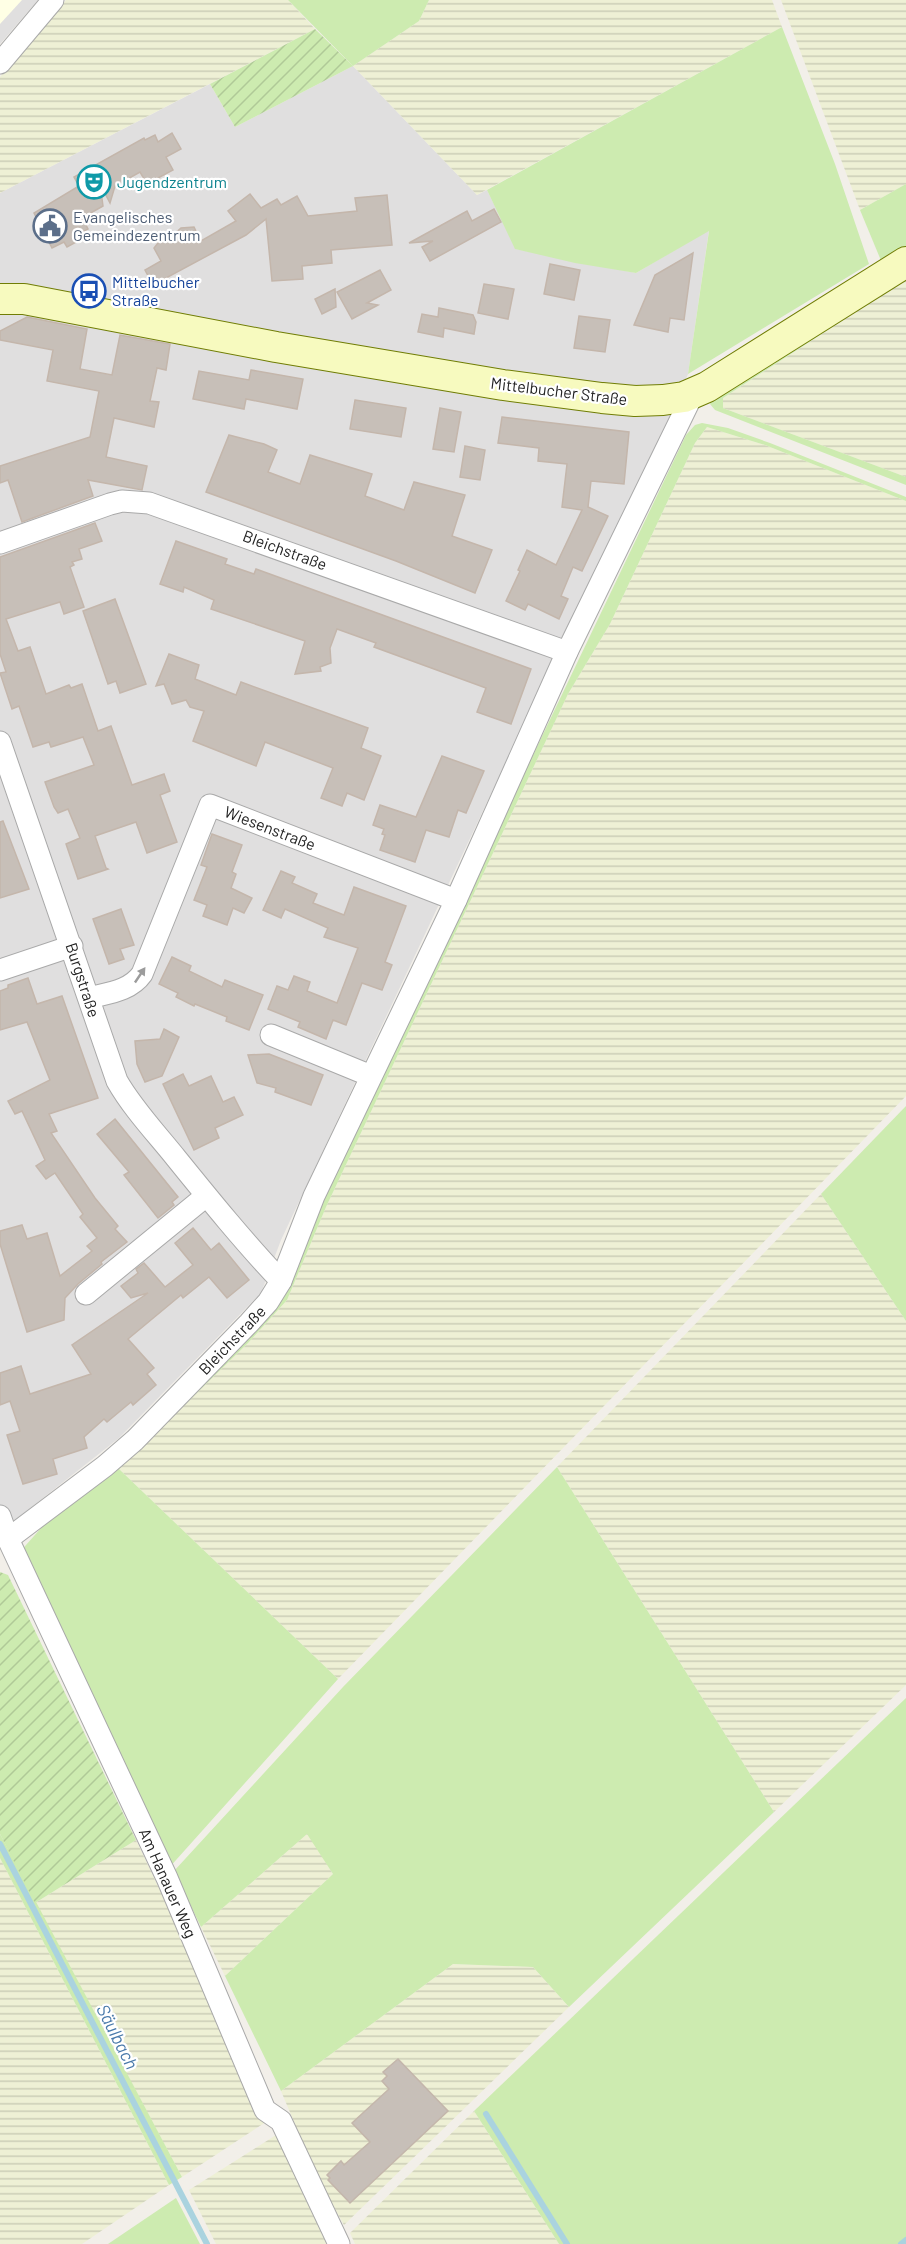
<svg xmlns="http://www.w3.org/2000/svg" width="906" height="2244" viewBox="0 0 906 2244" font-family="Barlow,sans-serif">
  <defs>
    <pattern id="farmland-rules" width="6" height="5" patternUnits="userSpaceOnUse" patternTransform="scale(1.5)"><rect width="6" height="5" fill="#eef0d5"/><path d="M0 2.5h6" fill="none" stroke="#ccceb7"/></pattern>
    <pattern id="garden-furrows" width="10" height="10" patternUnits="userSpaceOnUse" patternTransform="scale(1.5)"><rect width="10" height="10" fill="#cdebb0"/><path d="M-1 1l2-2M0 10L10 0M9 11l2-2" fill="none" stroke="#b0c997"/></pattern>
  </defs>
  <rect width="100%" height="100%" fill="#f2efe9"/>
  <g fill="#e0dfdf">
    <path d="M0 0H38L0 44Z"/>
    <path d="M353 66 477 195 487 190 516 249 636 273 709 230 688 374 661 437 570 626 281 1240 261 1293 119 1438 0 1532V193L210 84 235 127Z"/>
  </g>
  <path fill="#ffffe5" d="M0 0H22L0 24Z"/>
  <g fill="url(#farmland-rules)">
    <path d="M66 0H288L315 29 0 193V77Z"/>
    <path d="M429 0H772L782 27 477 195 353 66 419 21Z"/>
    <path d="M781 0H906V184L860 210Z"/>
    <path d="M906 279V477L723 408V398Z"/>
    <path d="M707 427 765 445 906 501V1096L338 1679 119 1469 248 1343 287 1300 326 1207 568 694 610 624 695 443Z"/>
    <path d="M821 1194 906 1321V1685L774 1812 557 1467Z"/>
    <path d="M308 1833 333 1874 225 1976 201 1927Z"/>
    <path d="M136 1840 269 2120 182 2177 35 1903Z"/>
    <path d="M0 1858 169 2185 82 2244H0Z"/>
    <path d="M453 1964 533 1967 569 2007 344 2225 318 2179 281 2091Z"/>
    <path d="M474 2111 559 2244H355L350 2233Z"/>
    <path d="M276 2135 328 2244H216L189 2190Z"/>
  </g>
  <g fill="#cdebb0">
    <path d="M288 0H429L419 21 353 66Z"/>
    <path d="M782 27 835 164 869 264 688 374 709 231 636 273 575 263 515 249 487 190Z"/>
    <path d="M906 184V248L882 263 860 210Z"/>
    <path d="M906 279 723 398V408L906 477V485L715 410 710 404 712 396Z"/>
    <path d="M702 423 728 428 770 443 906 497V501L765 445 707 427 695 443 610 624 568 694 326 1207 287 1300 248 1343 119 1469 338 1679 168 1869 18 1554 42 1527 116 1467 259 1325 318 1205 686 435 695 425Z"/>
    <path d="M906 1106V1321L821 1194Z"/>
    <path d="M557 1467 774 1812 569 2007 533 1967 453 1964 281 2091 225 1976 333 1874 307 1834 201 1927 174 1871 343 1687Z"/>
    <path d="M906 1698V2244H559L474 2111Z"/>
    <path d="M0 1834 182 2177 169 2185 0 1858Z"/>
    <path d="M176 2198 200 2244H108Z"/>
  </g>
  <g fill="url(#garden-furrows)">
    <path d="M315 29 353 66 235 127 210 84Z"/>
    <path d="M0 1572 8 1575 136 1840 35 1903 0 1834Z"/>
  </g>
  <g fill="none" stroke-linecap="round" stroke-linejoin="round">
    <g stroke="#aad3df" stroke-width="6">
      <path d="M0 1844 207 2244"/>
      <path d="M486 2114 567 2244"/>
      <path d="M901 2244 906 2240"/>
    </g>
  </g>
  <g fill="#c7bfb8" stroke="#c4b6ab" stroke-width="1.5">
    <path d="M172 133 181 149 166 157 173 170 147 184 140 172 115 186 110 203 100 184 103 206 87 215 90 221 85 223 88 229 78 235 80 240 67 247 64 242 52 248 34 213 79 186 74 177 144 138 145 140 155 135 158 142Z"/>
    <path d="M250 194 261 208 277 199 281 205 297 196 308 216 357 211 355 198 387 195 392 245 331 250 332 263 302 266 303 279 272 281 266 219 246 235 153 285 145 270 161 261 154 248 162 238 172 236 181 228 194 227 201 241 236 221 228 211Z"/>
    <path d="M494 209 501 222 430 261 422 247 433 241 409 243 467 211 472 221Z"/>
    <path d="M693 253 684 320 670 318 668 332 634 325 655 275Z"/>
    <path d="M550 264 580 270 574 300 544 294Z"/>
    <path d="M380 270 391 290 367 303 378 305 352 319 337 292Z"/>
    <path d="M484 284 514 289 508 319 478 313Z"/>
    <path d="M335 289 336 307 322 314 315 299Z"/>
    <path d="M439 308 473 315 476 322 474 334 444 328 443 337 418 332 422 314 438 317Z"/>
    <path d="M579 316 610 320 605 352 574 348Z"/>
    <path d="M27 317 87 329 80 369 112 375 120 335 170 344 166 370 157 368 150 401 159 402 154 427 114 418 106 457 147 466 142 490 88 480 93 496 22 522 8 480 0 483V466L90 437 99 391 47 381 53 350 0 340V331Z"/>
    <path d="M251 370 303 379 297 409 246 399 244 409 193 399 199 371 249 380Z"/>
    <path d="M355 400 406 408 401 437 350 429Z"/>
    <path d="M440 408 461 412 454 452 433 449Z"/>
    <path d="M502 417 629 432 624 484 591 481 588 507 608 516 582 571 573 567 561 596 568 599 559 619 528 604 525 610 506 601 520 571 518 570 527 550 556 565 582 510 562 507 567 464 538 461 539 448 498 443Z"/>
    <path d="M229 435 264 444 277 450 268 472 300 484 310 455 372 474 365 496 404 510 414 482 465 495 452 536 492 550 475 593 396 561 206 492Z"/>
    <path d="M465 446 485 450 480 480 460 477Z"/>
    <path d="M95 523 102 541 79 549 82 559 72 562 74 565 70 567 84 607 64 614 60 602 6 619 18 651 30 647 46 694 69 685 71 688 82 684 98 731 111 726 132 785 164 774 170 791 160 795 177 842 147 853 136 822 95 836 106 868 108 869 78 879 66 844 80 838 68 809 58 813 54 807 45 782 94 765 83 737 51 747 49 742 33 747 19 706 12 709 0 673 6 672 0 654V557Z"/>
    <path d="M176 541 227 559 225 564 254 574 256 569 531 669 511 724 477 712 486 688 374 647 376 643 337 629 330 648 331 663 320 667 321 671 295 674 305 641 211 609 214 600 184 587 183 592 160 584Z"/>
    <path d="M115 599 146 684 120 693 116 681 108 684 83 611Z"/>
    <path d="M169 654 199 665 195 679 236 695 241 682 368 728 361 748 381 756 364 800 347 793 342 806 321 798 333 768 265 742 256 766 193 741 204 711 190 707 186 700 172 704 164 684 156 686Z"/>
    <path d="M442 756 484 771 466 813 458 810 449 837 426 830 415 862 380 850 385 835 382 834 384 829 373 825 380 805 416 817Z"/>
    <path d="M3 821 29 889 0 898V822Z"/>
    <path d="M212 834 242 845 232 872 236 874 231 888 252 898 244 913 233 908 227 925 203 916 207 905 194 900 207 867 201 865Z"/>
    <path d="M281 871 295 877 292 883 317 894 313 903 344 915 354 887 406 906 385 962 392 965 382 990 362 983 346 1025 333 1020 326 1039 298 1027 300 1022 268 1009 277 986 288 990 294 976 310 982 307 991 337 1003 358 948 324 937 328 928 285 909 281 918 263 910Z"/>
    <path d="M121 909 134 945 120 949 124 959 109 964 93 919Z"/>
    <path d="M172 957 191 966 189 971 222 987 225 980 263 995 249 1030 226 1021 227 1017 195 1004 194 1006 176 997 178 993 159 984Z"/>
    <path d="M28 978 37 1004 62 996 98 1098 49 1114 57 1131 51 1133 95 1198 118 1226 115 1229 127 1242 101 1262 102 1264 78 1284 65 1298 64 1320 27 1332 0 1244V1231L22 1225 27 1239 47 1233 60 1276 92 1251 87 1246 97 1238 80 1217 83 1214 55 1173 46 1179 36 1166 45 1160 22 1111 15 1114 8 1101 50 1080 27 1022 0 1030V991L8 988V985Z"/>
    <path d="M164 1029 179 1037 162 1076 145 1082 137 1064 135 1041 160 1039Z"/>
    <path d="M269 1054 323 1075 311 1105 275 1092 276 1088 257 1083 248 1055Z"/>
    <path d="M183 1074 189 1086 211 1076 223 1102 234 1097 243 1115 215 1128 219 1138 194 1150 163 1084Z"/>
    <path d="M115 1119 178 1197 172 1202 174 1205 158 1218 124 1175 129 1172 97 1134Z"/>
    <path d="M193 1228 211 1250 219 1243 249 1280 227 1298 209 1277 183 1298 181 1295 128 1339 154 1368 147 1374 156 1385 133 1405 131 1402 107 1422 104 1419 84 1437 87 1448 53 1459 57 1474 23 1484 7 1435 20 1431 10 1401 0 1405V1373L21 1366 30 1394 91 1374 72 1345 148 1293 131 1298 121 1286 138 1273 136 1269 144 1263 165 1287 193 1265 175 1243Z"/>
    <path d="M398 2059 448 2111 350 2203 328 2180 330 2178 327 2175 341 2161 344 2165 370 2142 352 2123 389 2089 382 2081 387 2076 383 2072Z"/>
  </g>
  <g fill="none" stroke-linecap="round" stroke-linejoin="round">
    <defs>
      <g id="street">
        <path d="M0 63 53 0"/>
        <path d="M0 543 110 504 122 501 149 503 567 652"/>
        <path d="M0 742 117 1081C133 1109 156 1133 176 1158 210 1200 244 1242 281 1281"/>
        <path d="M0 970 72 946"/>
        <path d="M89 998C108 993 130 991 142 974L210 805 456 900"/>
        <path d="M271 1035 371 1076"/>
        <path d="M86 1294 206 1196"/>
        <path d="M0 1516 8 1539 167 1878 265 2110 281 2121 339 2244"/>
        <path d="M8 1539 105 1466 135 1440 249 1323 268 1302 281 1281 314 1196 456 900 567 652 693 394"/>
      </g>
      <path id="secondary" d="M0 299H24L276 347 503 385 602 398 635 401 663 400 684 397 707 387 906 262"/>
    </defs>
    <use href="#street" stroke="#a9a9a9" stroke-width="23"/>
    <use href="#secondary" stroke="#707d05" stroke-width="32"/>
    <use href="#street" stroke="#fff" stroke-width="21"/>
    <use href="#secondary" stroke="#f7fabf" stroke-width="30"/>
  </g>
  <defs><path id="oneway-solid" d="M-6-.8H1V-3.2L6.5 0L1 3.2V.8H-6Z" transform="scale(1.5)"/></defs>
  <use fill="#9c9c9c" href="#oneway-solid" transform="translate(140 975) rotate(-56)"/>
  <defs>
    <symbol id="theatre-ring" viewBox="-11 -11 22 22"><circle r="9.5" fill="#fff" stroke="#0f9aa8" stroke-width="1.5"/><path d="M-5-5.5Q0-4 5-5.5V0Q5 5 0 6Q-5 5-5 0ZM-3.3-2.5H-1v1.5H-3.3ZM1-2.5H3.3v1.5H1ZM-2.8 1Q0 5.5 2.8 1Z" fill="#0f9aa8"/></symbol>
    <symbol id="civic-ring" viewBox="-11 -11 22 22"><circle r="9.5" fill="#fff" stroke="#5c6f8a" stroke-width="1.5"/><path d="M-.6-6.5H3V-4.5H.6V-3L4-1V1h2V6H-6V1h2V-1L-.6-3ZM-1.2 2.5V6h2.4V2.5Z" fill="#5c6f8a"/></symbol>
    <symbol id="bus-ring" viewBox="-11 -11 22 22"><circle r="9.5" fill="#fff" stroke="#1a4fb4" stroke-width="1.5"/><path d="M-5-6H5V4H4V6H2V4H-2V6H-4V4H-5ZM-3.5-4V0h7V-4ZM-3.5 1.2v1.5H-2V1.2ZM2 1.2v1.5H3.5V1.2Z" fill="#1a4fb4"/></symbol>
  </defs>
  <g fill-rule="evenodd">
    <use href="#theatre-ring" x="75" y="163" width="38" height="38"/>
    <use href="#civic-ring" x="31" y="207" width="38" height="38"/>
    <use href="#bus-ring" x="70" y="272" width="38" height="38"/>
  </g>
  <g text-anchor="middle" stroke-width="4.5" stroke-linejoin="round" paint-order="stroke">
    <g font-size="16" fill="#0d838f" stroke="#fff" text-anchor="start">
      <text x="117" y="188">Jugendzentrum</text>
    </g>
    <g font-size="16" fill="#4e5e75" stroke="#fff" text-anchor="start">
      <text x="73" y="223">Evangelisches<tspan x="73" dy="18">Gemeindezentrum</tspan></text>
    </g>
    <g font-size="16" fill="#164399" stroke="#fff" text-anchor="start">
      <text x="112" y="288">Mittelbucher<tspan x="112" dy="18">Straße</tspan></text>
    </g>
    <g font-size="16" fill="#222" stroke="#fff">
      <text transform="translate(559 391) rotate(7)" y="6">Mittelbucher Straße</text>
      <text transform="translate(285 550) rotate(20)" y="6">Bleichstraße</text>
      <text transform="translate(270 828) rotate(21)" y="6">Wiesenstraße</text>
      <text transform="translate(83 980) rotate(72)" y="6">Burgstraße</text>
      <text transform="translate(232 1340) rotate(-46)" y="6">Bleichstraße</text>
      <text transform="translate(168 1883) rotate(66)" y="6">Am Hanauer Weg</text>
    </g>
    <g font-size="18" font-style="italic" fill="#4a7aab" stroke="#fff">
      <text transform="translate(117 2037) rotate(63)" y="6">Säulbach</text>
    </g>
  </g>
</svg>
